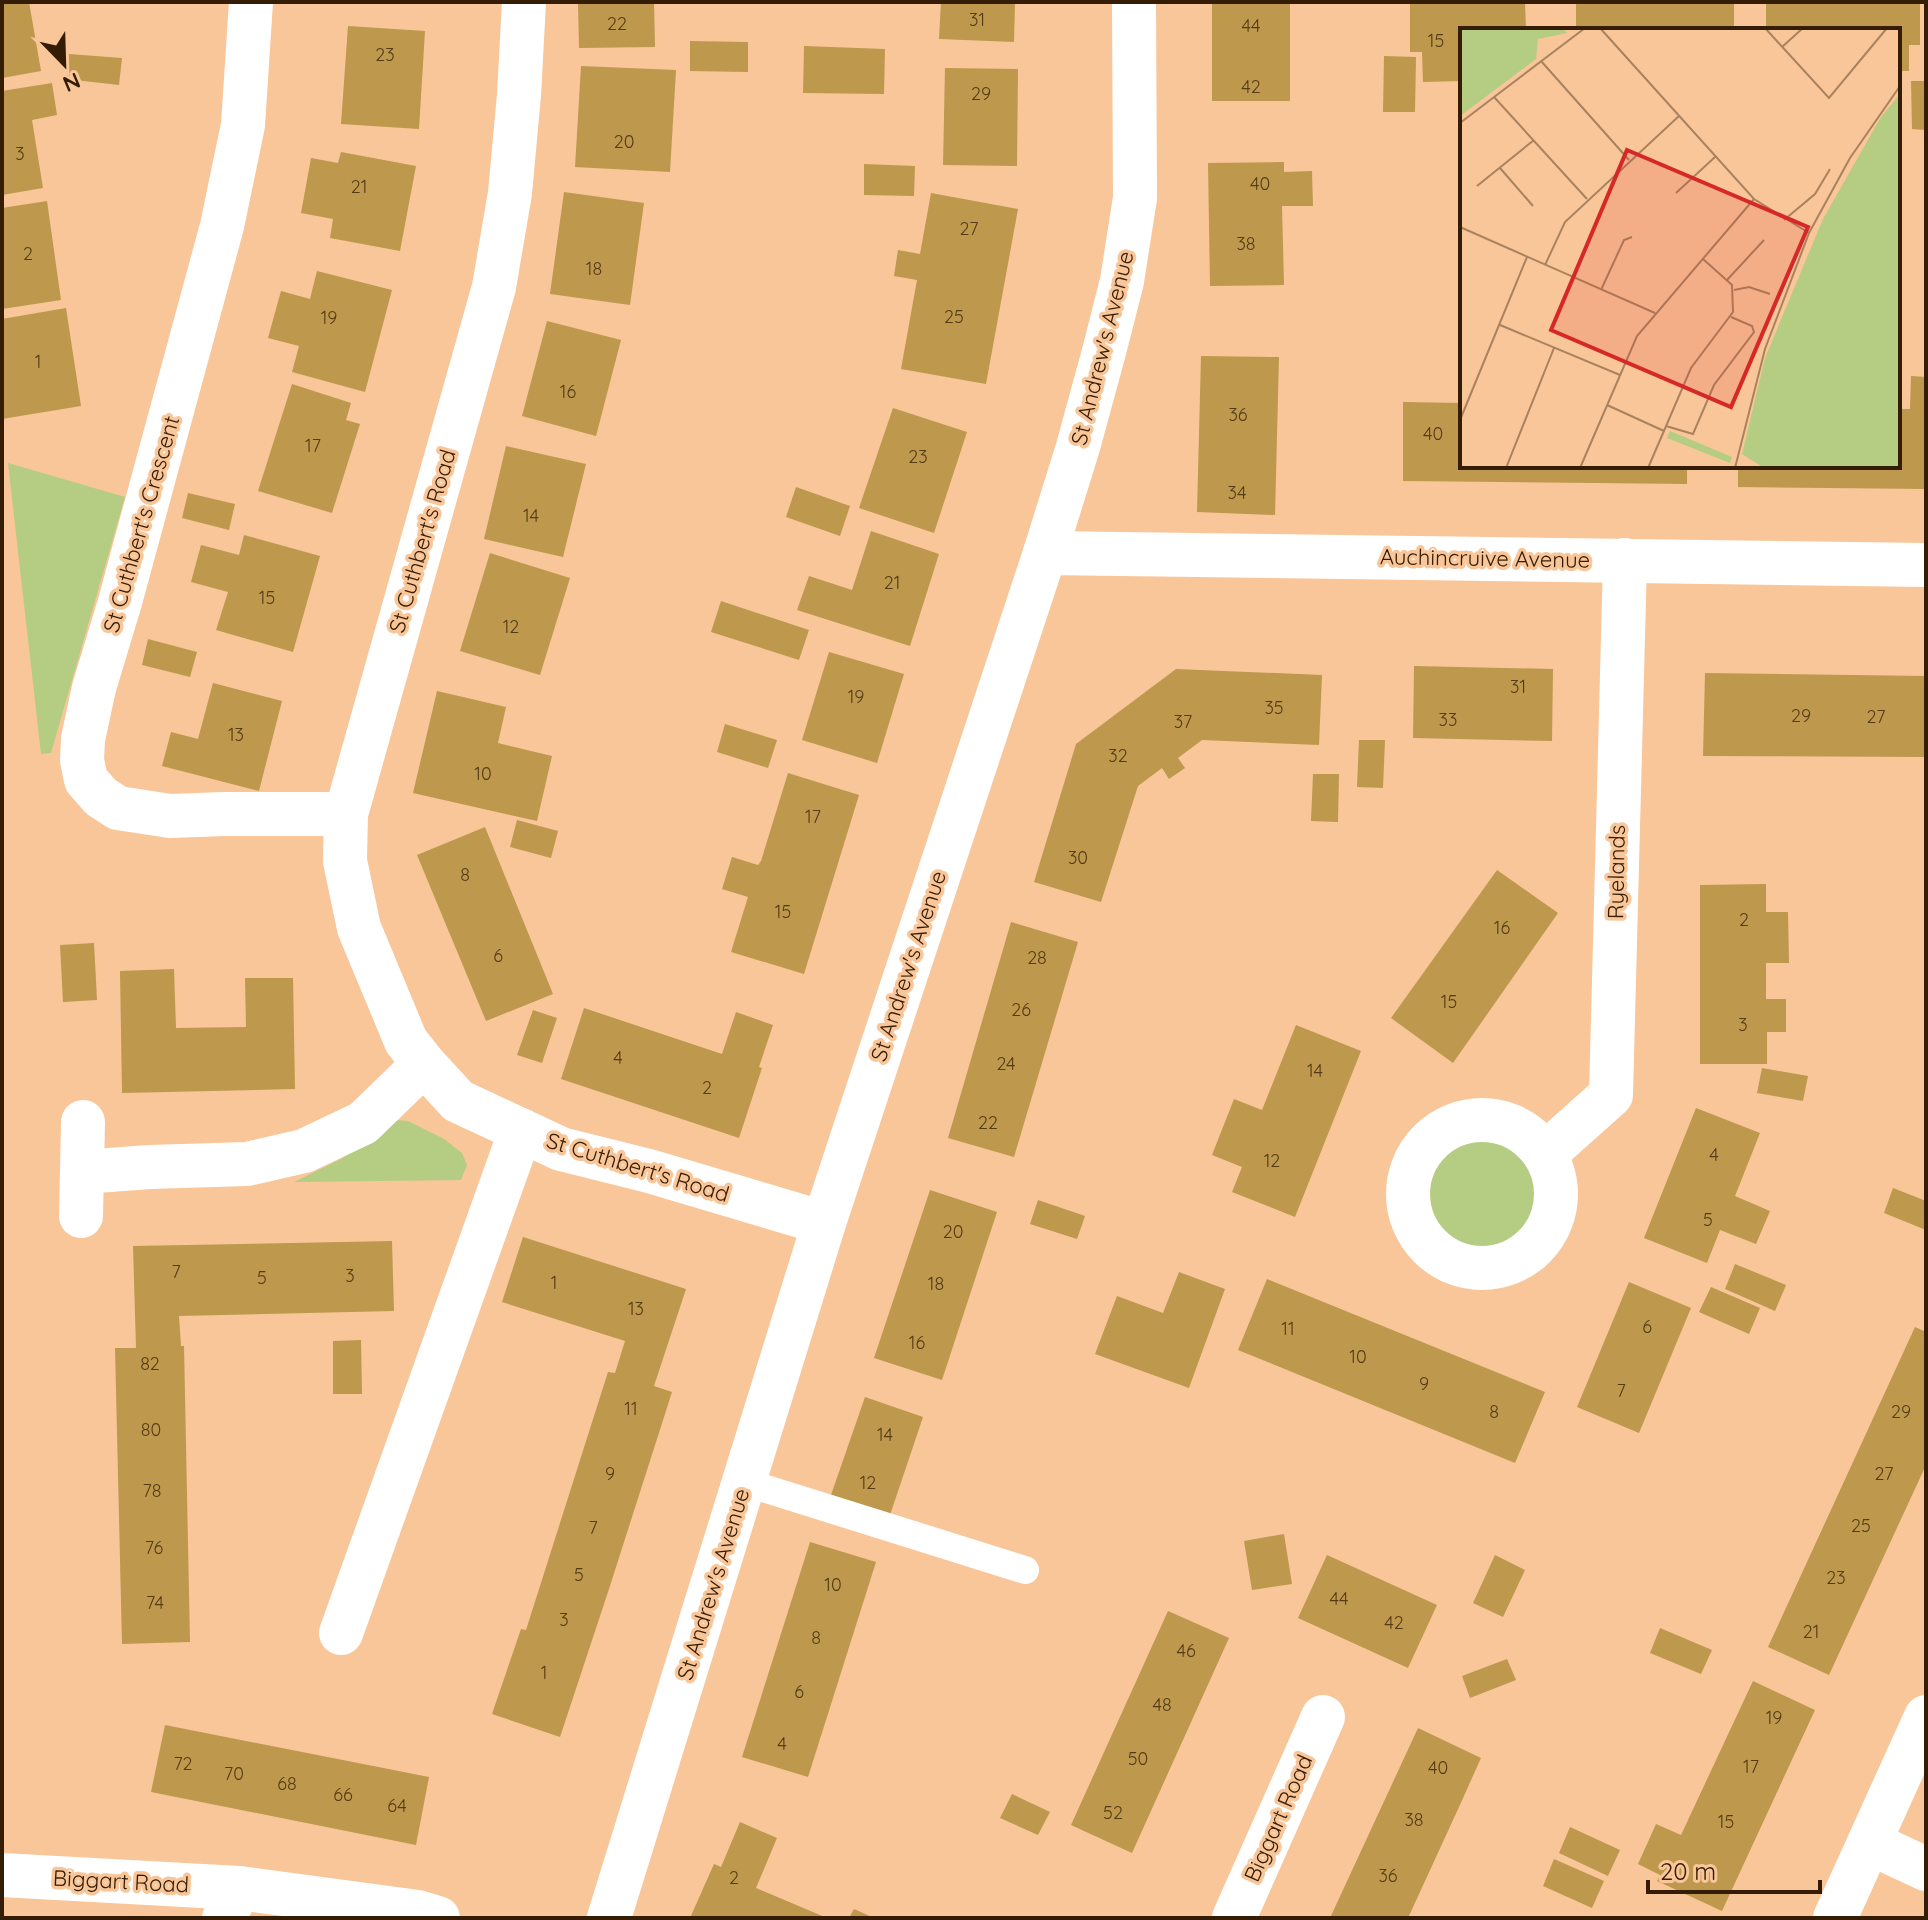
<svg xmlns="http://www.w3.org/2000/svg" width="1928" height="1920" viewBox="0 0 1928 1920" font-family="Quicksand,sans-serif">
  <rect width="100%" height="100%" fill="#f8c699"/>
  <g fill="#b4cd82">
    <path d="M8 463 125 497 51 753 41 754Z"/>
    <path d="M393 1120 408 1121 444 1139 462 1153 467 1165 461 1180 294 1182 341 1159Z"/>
    <circle cx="1483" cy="1194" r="53"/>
  </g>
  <g fill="#bd984d">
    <path d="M2 2H29L41 71 2 78Z"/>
    <path d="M578 2H654L655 47 579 48Z"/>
    <path d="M941 2H1015L1014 42 939 39Z"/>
    <rect x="1212" y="2" width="78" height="99"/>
    <path d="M1410 2H1525L1526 30H1462V81L1423 82 1422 52H1410Z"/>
    <rect x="1576" y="2" width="158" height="28"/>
    <path d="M1766 2H1920V45H1909V71H1898V30H1766Z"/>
    <path d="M348 26 425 31 419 129 341 124Z"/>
    <path d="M690 41 748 42V72L690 71Z"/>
    <path d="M804 46 885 49 884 94 803 93Z"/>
    <path d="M69 54 122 58 119 85 66 79Z"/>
    <path d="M1384 56 1416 57 1415 112H1383Z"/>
    <path d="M581 66 676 70 670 172 575 167Z"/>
    <path d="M945 68 1018 69 1017 166 943 165Z"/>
    <path d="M1911 81H1926V130L1912 129Z"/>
    <path d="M52 83 57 115 32 120 43 188 2 195V91Z"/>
    <path d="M341 152 416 166 400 251 330 238 333 219 301 213 311 158 338 163Z"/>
    <path d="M1284 162V172L1312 171 1313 206H1282L1284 285 1210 286 1208 163Z"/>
    <path d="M864 164 915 166 914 196 864 195Z"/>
    <path d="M564 192 644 203 630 305 550 294Z"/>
    <path d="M931 193 1018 209 986 384 901 369 917 280 894 276 898 250 920 254Z"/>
    <path d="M47 201 61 300 2 309V208Z"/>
    <path d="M317 271 392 290 365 392 292 372 299 346 268 338 281 291 310 299Z"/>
    <path d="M66 308 81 406 2 419V319Z"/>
    <path d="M547 321 621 340 596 436 522 416Z"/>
    <path d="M1201 356 1279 357 1275 515 1197 512Z"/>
    <path d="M1911 376 1926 377V489L1738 487V466H1898V409H1910Z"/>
    <path d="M292 384 351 403 346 420 360 424 332 513 258 491Z"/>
    <path d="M1403 402 1462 403V466H1687V484L1403 481Z"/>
    <path d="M893 408 967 432 934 533 859 508Z"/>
    <path d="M506 446 586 464 563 557 484 539Z"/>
    <path d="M796 487 850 506 840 536 786 517Z"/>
    <path d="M188 493 235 504 229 530 182 518Z"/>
    <path d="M871 531 939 554 910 646 797 610 809 576 852 590Z"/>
    <path d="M244 535 320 556 293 652 216 630 228 592 191 582 201 545 239 555Z"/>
    <path d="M490 553 570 578 540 675 460 651Z"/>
    <path d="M721 601 809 630 799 660 711 632Z"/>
    <path d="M148 639 197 652 190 677 142 665Z"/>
    <path d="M829 652 904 674 877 763 802 740Z"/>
    <path d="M1414 666 1553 669 1552 741 1413 738Z"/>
    <path d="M1176 669 1322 675 1319 745 1202 740 1178 758 1185 768 1169 779 1162 768 1138 786 1101 902 1034 882 1076 744Z"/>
    <path d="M1705 673 1926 676V757L1703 756Z"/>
    <path d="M213 683 282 701 259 791 162 766 171 732 198 739Z"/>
    <path d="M437 691 506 707 498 743 552 756 537 821 413 793Z"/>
    <path d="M725 724 777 740 768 768 717 752Z"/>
    <path d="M1359 740H1385L1383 788 1357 787Z"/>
    <path d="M788 773 859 795 804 974 731 952 748 897 722 889 732 857 758 865 761 861Z"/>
    <path d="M1313 774H1339L1338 822 1311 821Z"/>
    <path d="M517 820 558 831 551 858 510 847Z"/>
    <path d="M485 827 553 994 486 1021 417 855Z"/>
    <path d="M1497 870 1558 913 1453 1063 1391 1018Z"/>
    <path d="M1766 884V912H1788L1789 963H1766V999H1786V1032H1767V1064H1700V885Z"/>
    <path d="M1011 922 1078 942 1014 1157 948 1138Z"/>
    <path d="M94 943 97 1000 63 1002 60 945Z"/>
    <path d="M174 969 176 1028 246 1027 245 978H293L295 1089 122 1093 120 971Z"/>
    <path d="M584 1008 722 1054 736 1012 773 1025 759 1067 762 1068 739 1138 561 1079Z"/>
    <path d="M533 1010 557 1018 542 1063 517 1055Z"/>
    <path d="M1296 1025 1361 1051 1295 1217 1232 1192 1242 1167 1212 1155 1234 1099 1262 1110Z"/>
    <path d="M1762 1068 1808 1076 1803 1101 1757 1093Z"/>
    <path d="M1696 1108 1760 1133 1735 1196 1770 1211 1756 1244 1720 1230 1707 1263 1644 1238Z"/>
    <path d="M1893 1188 1926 1201V1230L1884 1213Z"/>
    <path d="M930 1190 997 1212 942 1380 874 1358Z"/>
    <path d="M1038 1200 1085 1216 1077 1239 1030 1224Z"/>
    <path d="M523 1237 686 1289 654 1386 672 1392 609 1589 560 1737 492 1714 521 1629 526 1630 608 1372 615 1373 625 1341 502 1302Z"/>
    <path d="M392 1241 394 1311 179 1316 181 1346H184L190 1642 122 1644 115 1348H136L133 1246Z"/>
    <path d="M1735 1264 1786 1285 1775 1311 1725 1289Z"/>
    <path d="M1179 1272 1225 1289 1189 1388 1095 1354 1117 1296 1163 1313Z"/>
    <path d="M1267 1279 1545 1392 1515 1463 1238 1350Z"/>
    <path d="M1629 1282 1691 1308 1639 1433 1577 1407Z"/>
    <path d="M1711 1287 1760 1308 1749 1334 1699 1312Z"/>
    <path d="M1915 1327 1926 1332V1465L1829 1675 1768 1647Z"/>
    <path d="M361 1340 362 1394H333V1341Z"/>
    <path d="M865 1397 923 1417 890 1515 831 1495Z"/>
    <path d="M1284 1534 1292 1584 1252 1590 1244 1541Z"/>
    <path d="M810 1542 876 1562 808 1777 742 1757Z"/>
    <path d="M1327 1555 1437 1605 1408 1668 1298 1618Z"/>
    <path d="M1495 1555 1525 1570 1503 1617 1473 1603Z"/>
    <path d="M1168 1611 1229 1638 1132 1853 1071 1825Z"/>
    <path d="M1660 1628 1712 1650 1701 1674 1650 1653Z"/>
    <path d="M1507 1659 1516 1680 1470 1698 1462 1676Z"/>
    <path d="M1753 1681 1815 1710 1722 1911 1657 1881 1660 1875 1638 1864 1656 1824 1681 1835Z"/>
    <path d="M165 1725 429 1777 416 1845 151 1792Z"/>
    <path d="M1418 1728 1481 1758 1459 1807 1408 1918H1330Z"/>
    <path d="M1012 1794 1050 1812 1038 1835 1000 1818Z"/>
    <path d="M740 1822 777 1838 756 1888 827 1918H690L714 1864 721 1867Z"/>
    <path d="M1570 1827 1620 1850 1608 1876 1559 1853Z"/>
    <path d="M1554 1859 1604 1881 1592 1908 1543 1886Z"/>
    <path d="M854 1909 874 1918H849Z"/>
  </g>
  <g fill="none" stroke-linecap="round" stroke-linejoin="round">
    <path stroke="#fff" stroke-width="28" d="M744 1482 1025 1570"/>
    <g stroke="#fff" stroke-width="44">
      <path d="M251 2 243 125 222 226 120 602 94 688 83 739 82 760 86 780 101 797 118 808 170 816 225 814H346"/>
      <path d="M524 2 519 95 510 193 494 287 346 814 345 861 359 928 406 1041 424 1064 458 1101 561 1149 649 1171 824 1223"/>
      <path d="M1045 553 1926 565"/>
      <circle cx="1482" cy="1194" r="74"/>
      <path d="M1545 1154 1611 1095 1625 560"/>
      <path d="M82 1172 150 1167 247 1164 304 1151 363 1123 424 1064"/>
      <path d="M81 1216 83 1122"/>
      <path d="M341 1633 521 1130"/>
      <path d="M1870 1843 1926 1869"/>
      <path d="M224 1918 239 1888"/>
      <path d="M609 1918 824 1223 1045 553 1078 447 1105 348 1122 281 1135 198 1134 2"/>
      <path d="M1234 1918 1323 1717"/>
      <path d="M1835 1918 1926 1717"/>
    </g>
    <path stroke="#fff" stroke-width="44" d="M2 1875 239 1888 418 1912 438 1918"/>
  </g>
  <g text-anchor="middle" stroke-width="7" stroke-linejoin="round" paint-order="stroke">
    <g font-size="18" fill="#563c16">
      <text x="977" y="26">31</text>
      <text x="617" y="30">22</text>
      <text x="1251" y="32">44</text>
      <text x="1436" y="47">15</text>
      <text x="385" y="61">23</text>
      <text x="1251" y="93">42</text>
      <text x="981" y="100">29</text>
      <text x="624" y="148">20</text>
      <text x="20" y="160">3</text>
      <text x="1260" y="190">40</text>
      <text x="359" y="193">21</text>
      <text x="969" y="235">27</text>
      <text x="1246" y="250">38</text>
      <text x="28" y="260">2</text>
      <text x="594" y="275">18</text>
      <text x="954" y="323">25</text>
      <text x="329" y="324">19</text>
      <text x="38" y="368">1</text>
      <text x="568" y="398">16</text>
      <text x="1238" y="421">36</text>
      <text x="1433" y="440">40</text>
      <text x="313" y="452">17</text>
      <text x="918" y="463">23</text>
      <text x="1237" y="499">34</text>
      <text x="531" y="522">14</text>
      <text x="892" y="589">21</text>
      <text x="267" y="604">15</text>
      <text x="511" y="633">12</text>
      <text x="1518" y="693">31</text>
      <text x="856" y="703">19</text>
      <text x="1274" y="714">35</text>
      <text x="1801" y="722">29</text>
      <text x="1876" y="723">27</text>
      <text x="1448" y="726">33</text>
      <text x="1183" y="728">37</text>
      <text x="236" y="741">13</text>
      <text x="1118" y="762">32</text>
      <text x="483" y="780">10</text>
      <text x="813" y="823">17</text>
      <text x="1078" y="864">30</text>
      <text x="465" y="881">8</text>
      <text x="783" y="918">15</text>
      <text x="1744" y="926">2</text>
      <text x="1502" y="934">16</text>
      <text x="498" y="962">6</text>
      <text x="1037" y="964">28</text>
      <text x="1449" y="1008">15</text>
      <text x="1021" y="1016">26</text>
      <text x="1743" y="1031">3</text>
      <text x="618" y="1064">4</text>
      <text x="1006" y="1070">24</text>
      <text x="1315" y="1077">14</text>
      <text x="707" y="1094">2</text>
      <text x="988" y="1129">22</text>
      <text x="1714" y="1161">4</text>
      <text x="1272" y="1167">12</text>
      <text x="1708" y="1226">5</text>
      <text x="953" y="1238">20</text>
      <text x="176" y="1278">7</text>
      <text x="350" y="1282">3</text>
      <text x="262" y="1284">5</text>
      <text x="554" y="1289">1</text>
      <text x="936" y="1290">18</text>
      <text x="636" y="1315">13</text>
      <text x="1647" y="1333">6</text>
      <text x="1288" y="1335">11</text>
      <text x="917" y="1349">16</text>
      <text x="1358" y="1363">10</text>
      <text x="150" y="1370">82</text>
      <text x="1424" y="1390">9</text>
      <text x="1621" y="1397">7</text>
      <text x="631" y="1415">11</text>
      <text x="1494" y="1418">8</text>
      <text x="1901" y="1418">29</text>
      <text x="151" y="1436">80</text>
      <text x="885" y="1441">14</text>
      <text x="610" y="1480">9</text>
      <text x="1884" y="1480">27</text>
      <text x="868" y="1489">12</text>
      <text x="152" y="1497">78</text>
      <text x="1861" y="1532">25</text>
      <text x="593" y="1534">7</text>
      <text x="154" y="1554">76</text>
      <text x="579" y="1581">5</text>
      <text x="1836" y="1584">23</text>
      <text x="833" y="1591">10</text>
      <text x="1339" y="1605">44</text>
      <text x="155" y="1609">74</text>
      <text x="564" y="1626">3</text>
      <text x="1394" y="1629">42</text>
      <text x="1811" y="1638">21</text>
      <text x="816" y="1644">8</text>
      <text x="1186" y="1657">46</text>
      <text x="544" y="1679">1</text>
      <text x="799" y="1698">6</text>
      <text x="1162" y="1711">48</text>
      <text x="1774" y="1724">19</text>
      <text x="782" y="1750">4</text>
      <text x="1138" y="1765">50</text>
      <text x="183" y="1770">72</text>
      <text x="1751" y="1773">17</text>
      <text x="1438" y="1774">40</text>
      <text x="234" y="1780">70</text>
      <text x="287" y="1790">68</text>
      <text x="343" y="1801">66</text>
      <text x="397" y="1812">64</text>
      <text x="1113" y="1819">52</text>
      <text x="1414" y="1826">38</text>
      <text x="1726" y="1828">15</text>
      <text x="1388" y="1882">36</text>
      <text x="734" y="1884">2</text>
    </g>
    <g font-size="22" fill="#341d04" stroke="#f8c699">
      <text transform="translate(1102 348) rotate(-76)" y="8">St Andrew's Avenue</text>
      <text transform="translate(141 524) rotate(-74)" y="8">St Cuthbert's Crescent</text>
      <text transform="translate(422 541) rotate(-74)" y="8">St Cuthbert's Road</text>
      <text transform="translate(1485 558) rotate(1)" y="8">Auchincruive Avenue</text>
      <text transform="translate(1616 872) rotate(-89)" y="8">Ryelands</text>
      <text transform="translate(908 966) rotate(-72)" y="8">St Andrew's Avenue</text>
      <text transform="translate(638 1167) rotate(17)" y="8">St Cuthbert's Road</text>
      <text transform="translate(713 1584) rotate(-73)" y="8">St Andrew's Avenue</text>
      <text transform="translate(1278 1818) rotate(-66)" y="8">Biggart Road</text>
      <text transform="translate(121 1881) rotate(3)" y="8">Biggart Road</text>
    </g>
  </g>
  <g transform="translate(1460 28)">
    <rect width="440" height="440" fill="#f8c699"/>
    <path d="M0 0H102L107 5 78 11 76 31 0 88ZM440 66V440H304L282 426 305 330 363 191 421 89ZM210 403 272 429 270 435 207 410Z" fill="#b4cd82"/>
    <path fill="none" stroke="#aa825d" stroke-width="2" d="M140 0 294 171 349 205M305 0 369 70 427 0M322 19 343 0M81 33 169 132M34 69 127 171M0 95 125 0M40 140 73 178M17 158 74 112M216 165 255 129M324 192 355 166 370 141M0 199 195 285M85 237 105 194 219 88M267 252 304 212M141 262 164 212 172 209M274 262 289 259 310 266M40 297 160 347M147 377 204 403M0 392 67 229M206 398 233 406 254 357 294 304 292 298 271 289M46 440 94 320M120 440 177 308 294 171M188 440 231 340 273 284 272 257 243 231M275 440 305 321 349 205 390 130 440 58"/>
    <path fill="#d62828" fill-opacity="0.15" stroke="#d62828" stroke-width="4" d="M167 122 348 199 271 379 91 302Z"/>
    <rect width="440" height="440" fill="none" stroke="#341d04" stroke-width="4"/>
  </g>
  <rect width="1928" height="1920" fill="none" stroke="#341d04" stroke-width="8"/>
  <g transform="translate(64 64) rotate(157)" stroke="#f8c699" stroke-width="6" paint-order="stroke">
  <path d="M0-6L14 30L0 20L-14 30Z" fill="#341d04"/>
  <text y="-12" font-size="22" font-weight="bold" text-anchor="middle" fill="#341d04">N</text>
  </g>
  <path d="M1648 1880v12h172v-12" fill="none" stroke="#341d04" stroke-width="4"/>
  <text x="1660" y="1880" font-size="24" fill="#341d04" stroke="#f8c699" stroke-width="6" paint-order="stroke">20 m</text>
</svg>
